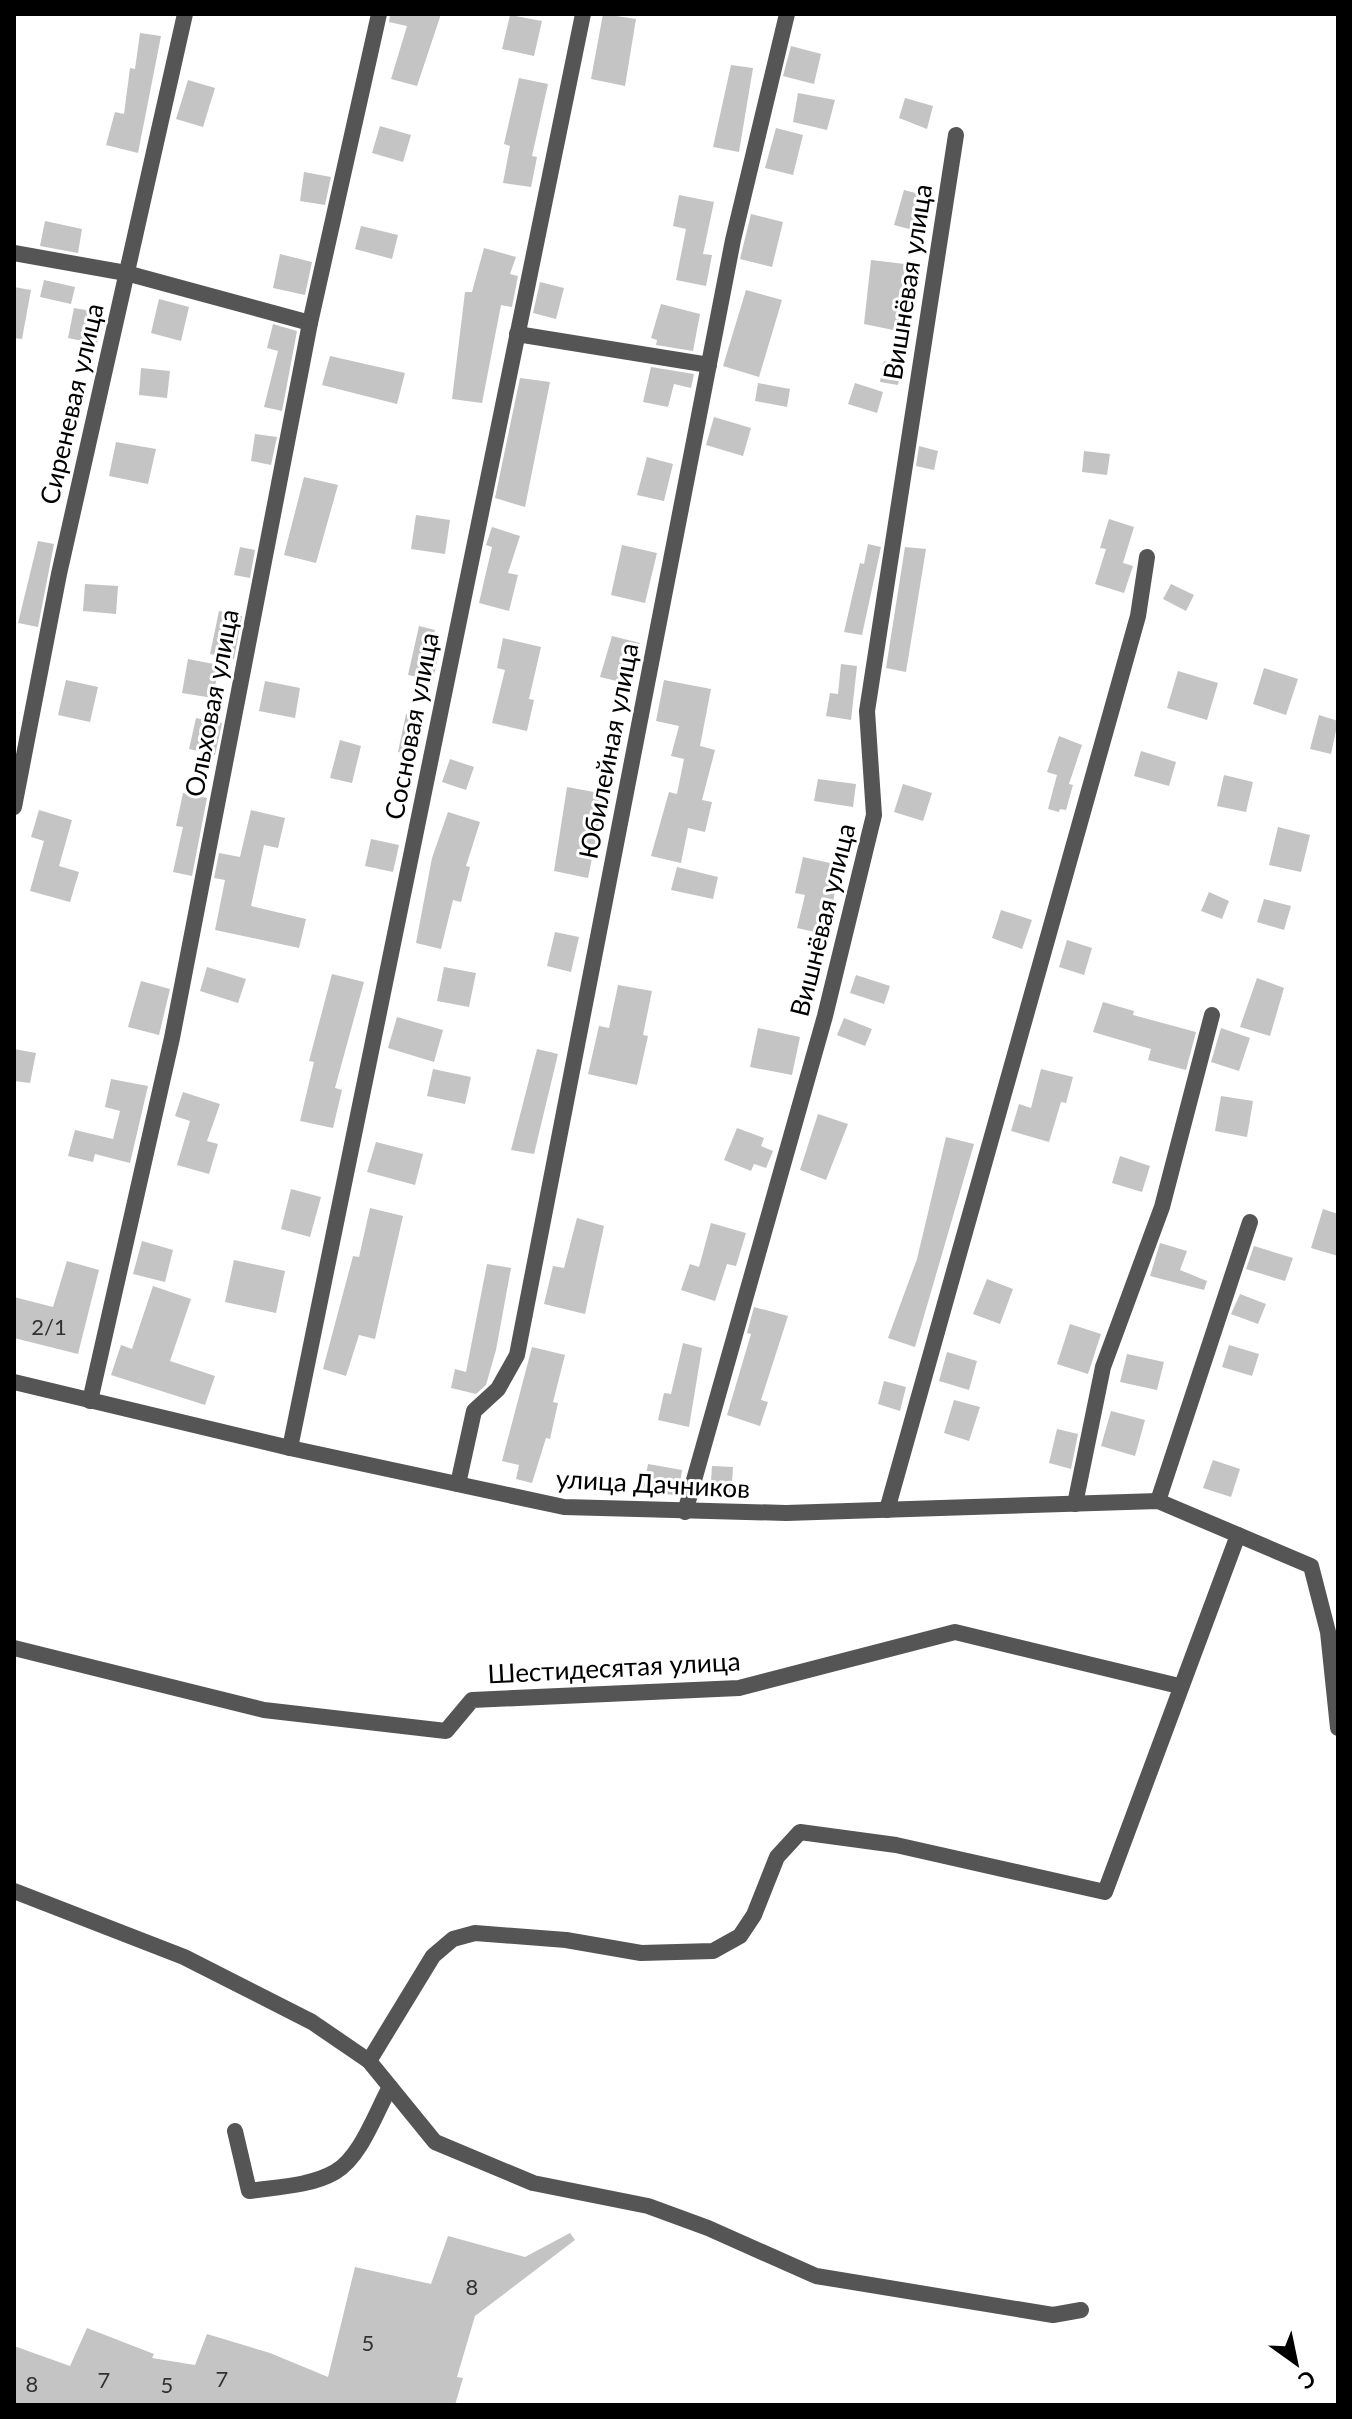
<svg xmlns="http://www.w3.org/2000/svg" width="1352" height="2419" viewBox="0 0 1352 2419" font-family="Lato,sans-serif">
  <rect width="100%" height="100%" fill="#fff"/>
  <g fill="#c4c4c4">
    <path d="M390 14H441L417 86 391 79 407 26 389 22Z"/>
    <path d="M603 14 636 19 625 86 591 79Z"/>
    <path d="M510 15 542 21 534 56 502 49Z"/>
    <path d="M140 33 161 36 138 153 106 145 115 112 124 114 130 68 135 69Z"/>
    <path d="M791 46 821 54 814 84 783 76Z"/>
    <path d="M731 65 753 68 739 152 713 147Z"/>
    <path d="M519 78 548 84 532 156 537 157 531 187 503 183 510 146 504 144Z"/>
    <path d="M188 80 215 88 203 127 176 119Z"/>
    <path d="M798 93 835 100 827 130 793 122Z"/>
    <path d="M905 98 933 106 927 129 899 118Z"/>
    <path d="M380 126 411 135 403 162 372 153Z"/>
    <path d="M776 128 803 135 793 175 765 168Z"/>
    <path d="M304 172 331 177 325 205 300 201Z"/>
    <path d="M904 190 923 195 913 230 894 225Z"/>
    <path d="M679 195 714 202 703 254 712 255 706 286 676 280 686 229 673 226Z"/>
    <path d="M751 214 783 222 772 267 740 259Z"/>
    <path d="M45 221 82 229 78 253 40 246Z"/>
    <path d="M361 226 398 235 392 259 355 249Z"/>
    <path d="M484 248 516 257 510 274 518 276 512 307 501 305 482 403 452 399 465 292H472Z"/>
    <path d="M280 254 312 262 305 295 273 288Z"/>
    <path d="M871 260 905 264 898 331 864 324Z"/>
    <path d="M44 280 75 287 71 304 40 297Z"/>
    <path d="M540 282 564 288 556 319 533 313Z"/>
    <path d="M14 287 31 290 22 339 14 338Z"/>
    <path d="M746 290 782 300 759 377 723 366Z"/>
    <path d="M159 299 189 307 181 341 151 333Z"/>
    <path d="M661 304 700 314 693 351 656 345 657 340 651 338Z"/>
    <path d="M74 308 103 313 97 344 68 338Z"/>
    <path d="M273 324 297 331 282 411 264 407 278 351 267 348Z"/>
    <path d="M330 356 405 373 397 404 322 385Z"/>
    <path d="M884 361 902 365 898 385 880 382Z"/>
    <path d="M651 367 694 374 691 388 674 384 668 407 643 402Z"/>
    <path d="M141 368 170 371 167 398 139 395Z"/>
    <path d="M520 378 550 382 525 507 495 498Z"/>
    <path d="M758 383 790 389 787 407 755 401Z"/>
    <path d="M855 383 883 392 877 413 848 404Z"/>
    <path d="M714 417 751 428 743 456 706 445Z"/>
    <path d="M255 434 277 437 271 465 251 461Z"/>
    <path d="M116 442 156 449 148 484 109 476Z"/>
    <path d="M919 446 938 451 934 470 916 466Z"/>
    <path d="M1084 451 1110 454 1107 475 1082 472Z"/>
    <path d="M647 457 673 464 664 501 637 495Z"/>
    <path d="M304 477 338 485 316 563 284 555Z"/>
    <path d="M416 515 450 520 445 554 411 549Z"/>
    <path d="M1109 519 1134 527 1123 563 1133 566 1124 593 1095 584 1106 549 1100 548Z"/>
    <path d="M492 527 520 536 508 573 518 575 509 611 479 603 492 547 486 545Z"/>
    <path d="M38 541 54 544 38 627 18 623Z"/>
    <path d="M868 544 881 547 862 635 844 632 860 563 864 564Z"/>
    <path d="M622 545 657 553 645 603 611 595Z"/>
    <path d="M240 547 255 550 250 578 234 575Z"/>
    <path d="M905 547 926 549 906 672 886 668Z"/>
    <path d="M85 584 118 586 116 614 83 611Z"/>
    <path d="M1171 584 1194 595 1186 611 1163 599Z"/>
    <path d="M219 611 242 616 234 659 210 654Z"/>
    <path d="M419 626 435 630 430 649 439 651 433 680 408 675Z"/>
    <path d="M612 636 640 643 629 684 600 677Z"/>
    <path d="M503 638 541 647 529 699 534 700 527 731 492 723 505 670 497 668Z"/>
    <path d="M188 659 219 665 213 698 182 693Z"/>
    <path d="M841 664 857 666 851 720 826 716 830 693 838 694Z"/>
    <path d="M1264 668 1298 679 1286 715 1253 704Z"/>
    <path d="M1178 671 1218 683 1207 720 1167 708Z"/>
    <path d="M66 680 98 687 90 722 58 715Z"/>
    <path d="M664 680 711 689 700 746 715 750 702 800 712 802 705 832 688 828 681 863 651 856 669 792 677 794 684 759 671 756 679 726 656 721Z"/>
    <path d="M265 681 300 688 295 718 259 711Z"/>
    <path d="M406 714 422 717 415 756 398 752Z"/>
    <path d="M1319 715 1338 721 1331 754 1310 749Z"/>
    <path d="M196 718 222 723 215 755 189 749Z"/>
    <path d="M1059 736 1082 745 1069 784 1073 785 1066 810 1060 809 1059 812 1048 809 1057 775 1047 772Z"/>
    <path d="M340 740 361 746 352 783 330 778Z"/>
    <path d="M1141 751 1176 762 1169 786 1134 776Z"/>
    <path d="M450 759 474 767 466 790 442 782Z"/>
    <path d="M1224 775 1253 782 1246 812 1217 806Z"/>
    <path d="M818 779 856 784 853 807 814 801Z"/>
    <path d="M903 784 932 793 923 821 894 812Z"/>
    <path d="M567 787 605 794 588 878 554 871Z"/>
    <path d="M183 793 207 798 192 876 173 872 183 827 176 826Z"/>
    <path d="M39 810 72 820 59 866 79 872 70 902 30 891 44 841 31 837Z"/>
    <path d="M251 810 285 818 278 848 264 845 251 906 306 919 299 948 215 930 225 880 214 878 219 853 240 857Z"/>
    <path d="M448 812 480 822 466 866 470 867 461 902 453 900 441 949 416 943 432 858Z"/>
    <path d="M1278 827 1310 835 1301 872 1269 865Z"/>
    <path d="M371 839 399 845 393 872 365 866Z"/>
    <path d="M803 857 839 865 828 935 797 928 805 895 795 893Z"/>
    <path d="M677 867 718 877 713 899 671 890Z"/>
    <path d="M1209 892 1229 901 1222 919 1201 911Z"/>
    <path d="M1264 899 1291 906 1284 930 1257 922Z"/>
    <path d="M1001 910 1032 920 1022 949 992 938Z"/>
    <path d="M555 932 579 937 571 972 547 966Z"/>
    <path d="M1067 940 1092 948 1084 975 1059 967Z"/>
    <path d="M207 967 246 979 238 1003 200 991Z"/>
    <path d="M444 967 476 973 469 1007 437 1001Z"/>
    <path d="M332 974 364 982 335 1088 342 1090 333 1128 300 1121 314 1062 309 1061Z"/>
    <path d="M856 975 890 986 884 1004 850 993Z"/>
    <path d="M1257 978 1284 988 1270 1036 1240 1027Z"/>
    <path d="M141 981 170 989 159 1035 128 1027Z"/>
    <path d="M618 985 652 991 643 1035 648 1036 637 1085 588 1074 599 1026 609 1028Z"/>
    <path d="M1103 1002 1134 1011 1133 1015 1196 1032 1186 1070 1148 1060 1151 1049 1093 1032Z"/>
    <path d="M397 1017 443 1030 434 1062 388 1048Z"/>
    <path d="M844 1018 872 1029 865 1046 837 1035Z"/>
    <path d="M758 1028 800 1037 792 1075 750 1067Z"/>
    <path d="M1221 1028 1250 1038 1239 1071 1211 1062Z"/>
    <path d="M14 1049 36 1053 30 1083 14 1081Z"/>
    <path d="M537 1049 558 1054 534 1154 511 1150Z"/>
    <path d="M433 1069 471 1077 465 1104 427 1096Z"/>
    <path d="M1041 1069 1073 1077 1066 1103 1061 1102 1049 1142 1011 1131 1019 1104 1031 1108Z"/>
    <path d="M111 1079 148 1086 130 1163 95 1154 93 1162 68 1156 75 1130 113 1139 120 1111 105 1107Z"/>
    <path d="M183 1092 220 1104 207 1141 218 1144 209 1174 177 1165 190 1121 175 1116Z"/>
    <path d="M1221 1096 1253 1101 1247 1137 1215 1131Z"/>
    <path d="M818 1114 848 1124 826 1180 800 1170Z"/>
    <path d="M737 1128 764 1138 761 1146 773 1151 766 1168 754 1164 751 1171 724 1160Z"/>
    <path d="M946 1137 974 1144 915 1347 888 1338 917 1259Z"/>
    <path d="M376 1142 423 1154 415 1185 367 1172Z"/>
    <path d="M1120 1156 1150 1166 1142 1192 1112 1183Z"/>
    <path d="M291 1189 321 1197 310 1237 281 1229Z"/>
    <path d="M370 1208 403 1216 375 1339 359 1335 346 1376 323 1369 353 1256 359 1257Z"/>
    <path d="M1323 1209 1338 1214V1256L1311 1248Z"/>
    <path d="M577 1218 604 1226 585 1314 544 1304 553 1266 564 1268Z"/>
    <path d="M711 1223 746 1233 736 1266 727 1264 715 1301 681 1290 690 1264 699 1267Z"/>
    <path d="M142 1241 173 1250 165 1282 133 1274Z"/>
    <path d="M1160 1243 1187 1251 1180 1270 1207 1281 1204 1290 1150 1276Z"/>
    <path d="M1254 1246 1293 1258 1285 1281 1246 1269Z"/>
    <path d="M234 1260 285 1271 276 1313 225 1302Z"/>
    <path d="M67 1261 99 1270 78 1354 14 1338V1297L53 1307Z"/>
    <path d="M487 1264 511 1268 496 1350 486 1385 476 1394 451 1388 455 1369 466 1372Z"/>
    <path d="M987 1279 1013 1289 1000 1324 973 1314Z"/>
    <path d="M153 1286 191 1299 170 1361 215 1376 205 1405 111 1375 121 1345 132 1349Z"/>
    <path d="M1240 1294 1266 1304 1258 1324 1231 1314Z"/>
    <path d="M754 1307 788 1316 761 1400 768 1402 760 1426 727 1415 751 1334 747 1333Z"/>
    <path d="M1070 1324 1101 1334 1088 1374 1057 1364Z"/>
    <path d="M683 1343 702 1348 689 1427 658 1420 664 1393 671 1394Z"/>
    <path d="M1229 1345 1259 1354 1252 1376 1222 1367Z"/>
    <path d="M532 1347 565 1355 553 1402 558 1403 550 1439 546 1438 532 1483 516 1479 519 1465 502 1461Z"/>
    <path d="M947 1352 977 1361 969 1390 939 1381Z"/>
    <path d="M1127 1354 1164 1362 1157 1390 1120 1382Z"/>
    <path d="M884 1381 906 1387 900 1411 878 1404Z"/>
    <path d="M954 1400 980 1407 969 1441 944 1433Z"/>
    <path d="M1111 1411 1145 1420 1135 1456 1101 1446Z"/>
    <path d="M1057 1429 1078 1434 1071 1469 1049 1463Z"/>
    <path d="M1213 1460 1240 1469 1231 1497 1203 1488Z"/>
    <path d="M648 1464 682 1470 678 1496 643 1490Z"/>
    <path d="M712 1466 733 1467 731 1497 710 1496Z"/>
    <path d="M570 2233 575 2240 475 2316 457 2377 463 2378 455 2405H14V2346L70 2366 87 2328 154 2354 152 2358 195 2365 207 2334 270 2353 328 2377 355 2267 431 2284 448 2236 525 2257Z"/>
  </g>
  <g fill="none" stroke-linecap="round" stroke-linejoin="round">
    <g stroke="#555" stroke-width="16">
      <path d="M14 253 126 273 310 323"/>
      <path d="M517 334 709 365"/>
      <path d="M14 807 59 574 185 14"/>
      <path d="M14 1382 290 1448 564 1507 786 1513 1158 1501 1311 1566 1328 1632 1338 1728"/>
      <path d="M90 1401 172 1038 310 323 379 14"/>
      <path d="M290 1448 583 14"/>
      <path d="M458 1484 474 1411 498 1389 517 1355 733 240 787 14"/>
      <path d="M1158 1501 1250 1222"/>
      <path d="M1075 1504 1103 1367 1162 1207 1212 1015"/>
      <path d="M887 1510 1138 616 1147 557"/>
      <path d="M685 1512 825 1016 874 815 867 711 956 135"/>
      <path d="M14 1648 264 1710 446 1731 472 1700 739 1688 955 1632 1179 1686"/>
      <path d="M14 1891 184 1957 312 2022 369 2061 435 2142 533 2183 648 2206 708 2228 816 2276 1053 2315 1081 2310"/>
      <path d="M369 2061 433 1956 453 1939 475 1933 566 1940 641 1953 713 1951 740 1936 754 1915 777 1857 800 1832 896 1845 1105 1892 1238 1535"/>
      <path d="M235 2131 249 2191C277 2187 311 2186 335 2172 361 2157 376 2112 390 2087"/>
    </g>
  </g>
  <g text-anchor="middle" stroke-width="6" stroke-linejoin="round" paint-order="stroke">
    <g font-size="22" fill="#313131">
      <text x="49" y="1335">2/1</text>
      <text x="472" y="2295">8</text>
      <text x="368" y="2351">5</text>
      <text x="222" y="2387">7</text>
      <text x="104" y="2388">7</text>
      <text x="32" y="2392">8</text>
      <text x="167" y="2393">5</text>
    </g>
    <g font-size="26" fill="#000" stroke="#fff">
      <text transform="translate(908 282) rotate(-81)" y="9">Вишнёвая улица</text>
      <text transform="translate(72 404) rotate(-77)" y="9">Сиреневая улица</text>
      <text transform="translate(212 703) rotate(-79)" y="9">Ольховая улица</text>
      <text transform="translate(412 726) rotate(-79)" y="9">Сосновая улица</text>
      <text transform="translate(609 751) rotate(-79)" y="9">Юбилейная улица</text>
      <text transform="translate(823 920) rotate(-76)" y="9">Вишнёвая улица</text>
      <text transform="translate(653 1484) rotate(3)" y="9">улица Дачников</text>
      <text transform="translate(614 1668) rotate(-3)" y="9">Шестидесятая улица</text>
    </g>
  </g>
  <rect width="1352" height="2419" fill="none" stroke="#000000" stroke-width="32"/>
  <g transform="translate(1296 2363) rotate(147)" stroke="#ffffff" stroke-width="6" paint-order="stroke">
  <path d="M0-6L14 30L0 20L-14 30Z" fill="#000000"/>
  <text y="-12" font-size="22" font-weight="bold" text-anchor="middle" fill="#000000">С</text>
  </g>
</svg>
